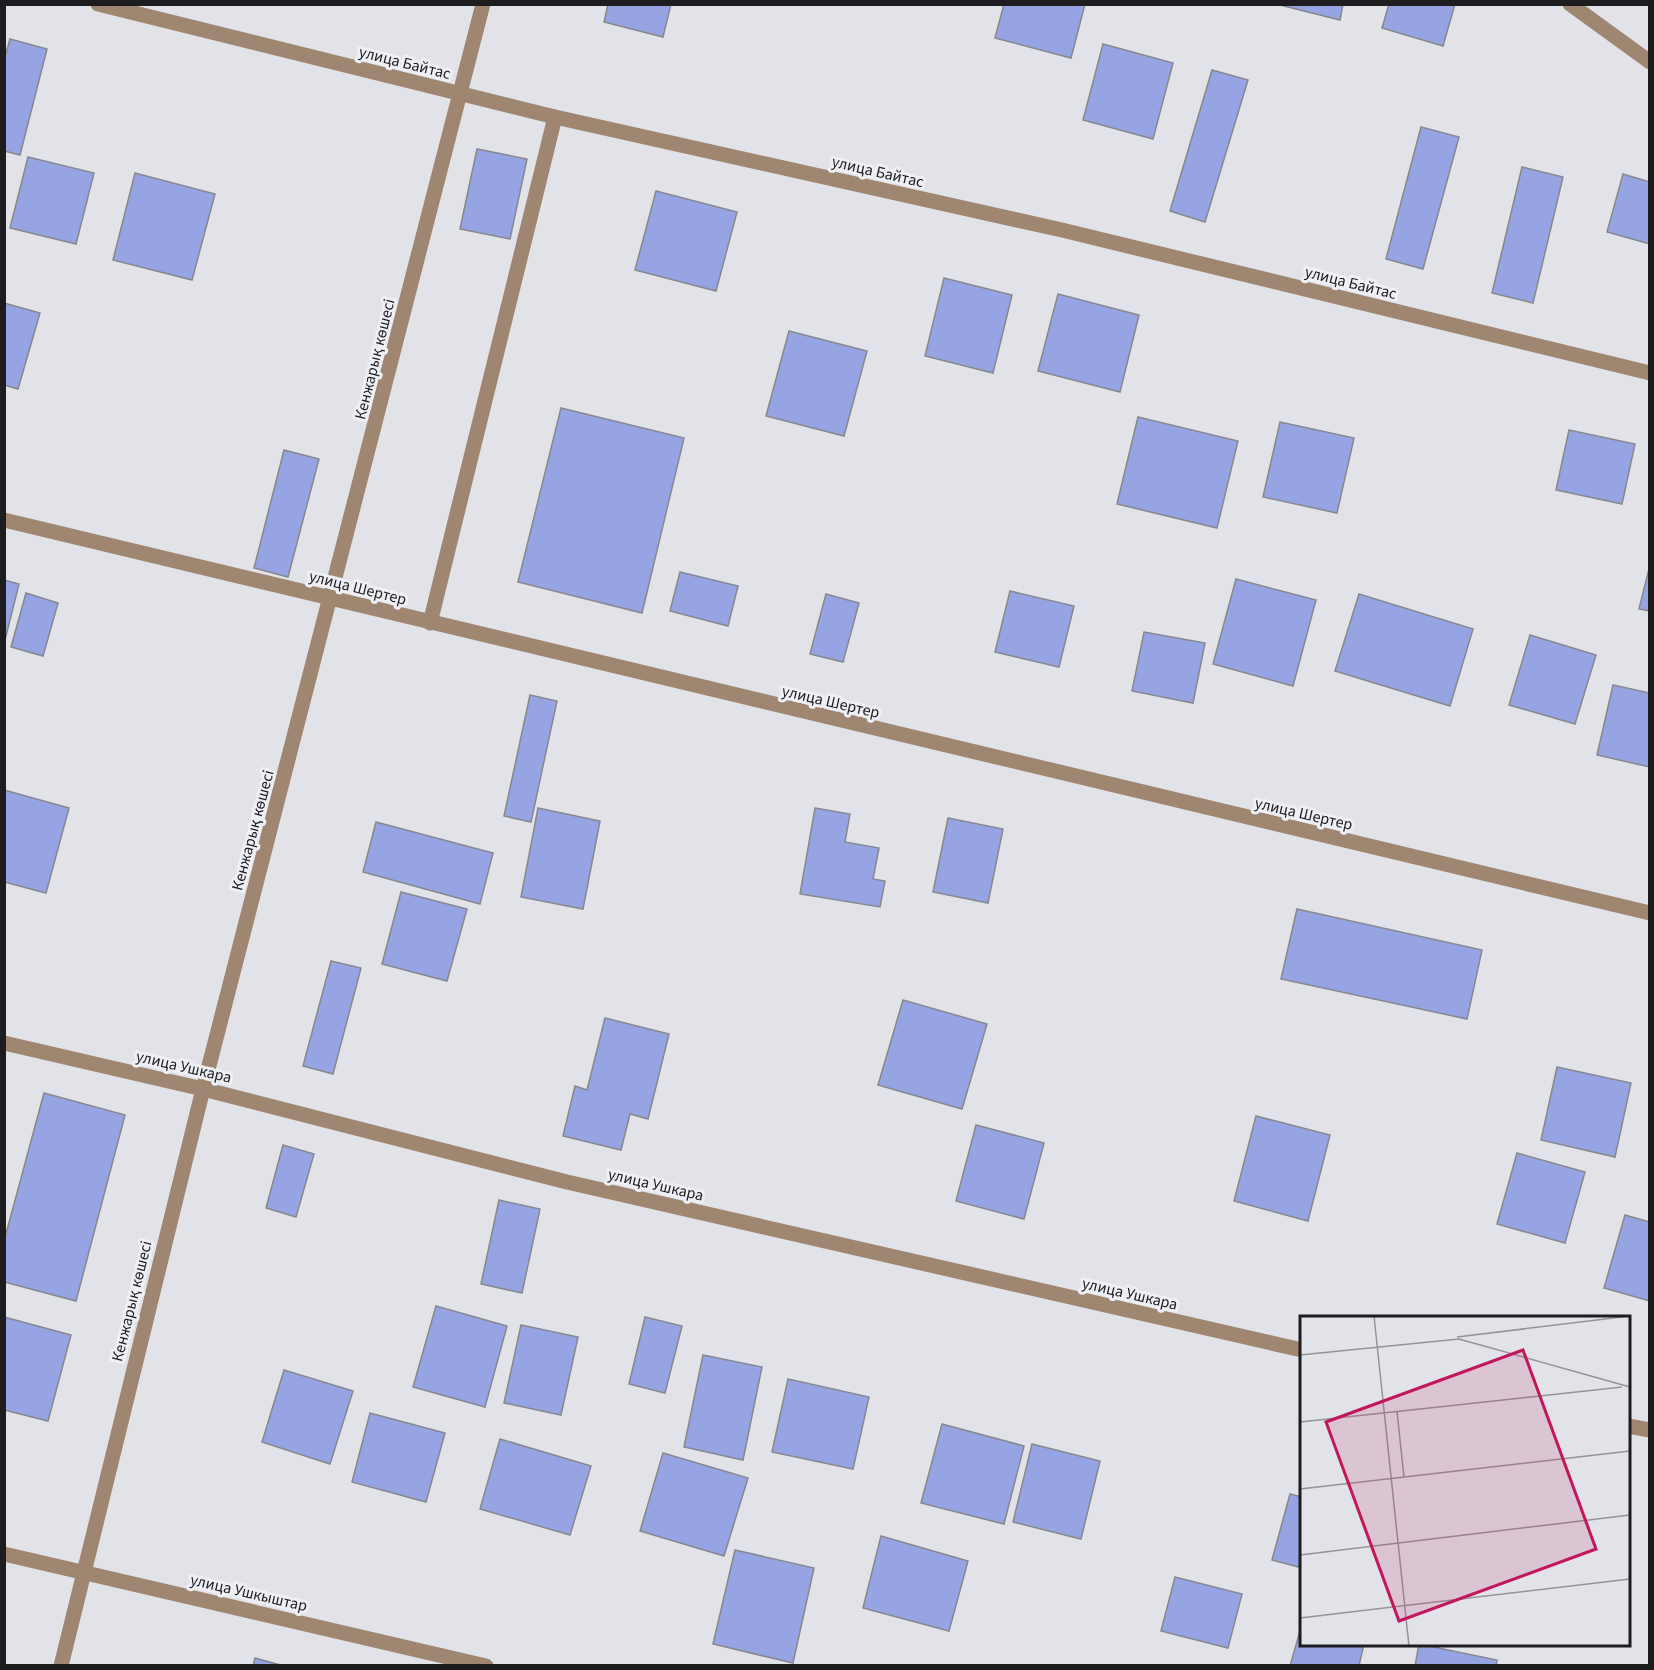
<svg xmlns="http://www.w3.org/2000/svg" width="1654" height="1670" viewBox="0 0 1654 1670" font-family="'Source Sans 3',sans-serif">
  <rect width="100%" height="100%" fill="#e1e3e8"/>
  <g fill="#96a4e4" stroke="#87888d" stroke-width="1.5">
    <path d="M608 4H671L663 37 604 22Z"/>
    <path d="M1004 4H1085L1071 58 995 38Z"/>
    <path d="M1276 4H1343L1340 20Z"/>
    <path d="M1389 4H1455L1443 46 1382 28Z"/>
    <path d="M10 39 47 49 20 155 4 151V60Z"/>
    <path d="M1103 44 1173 63 1153 139 1083 120Z"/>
    <path d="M1212 70 1248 80 1205 222 1170 211Z"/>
    <path d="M1421 127 1459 137 1423 269 1386 259Z"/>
    <path d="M477 149 527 159 510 239 460 229Z"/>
    <path d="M28 157 94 173 76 244 10 228Z"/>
    <path d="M1522 167 1563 177 1533 303 1492 293Z"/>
    <path d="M135 173 215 194 192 280 113 260Z"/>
    <path d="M1623 174 1650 182V244L1607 232Z"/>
    <path d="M656 191 737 212 716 291 635 270Z"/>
    <path d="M944 278 1012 295 993 373 925 356Z"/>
    <path d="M1058 294 1139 315 1120 392 1038 371Z"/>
    <path d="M4 303 40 313 18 389 4 385Z"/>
    <path d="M789 331 867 351 844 436 766 416Z"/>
    <path d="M561 408 684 438 642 613 518 582Z"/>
    <path d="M1138 417 1238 441 1217 528 1117 504Z"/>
    <path d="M1280 422 1354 438 1337 513 1263 497Z"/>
    <path d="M1569 430 1635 444 1622 504 1556 490Z"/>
    <path d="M284 450 319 459 288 577 254 568Z"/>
    <path d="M1650 565V611L1639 609Z"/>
    <path d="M680 572 738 586 728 626 670 611Z"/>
    <path d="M1236 579 1316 600 1293 686 1213 664Z"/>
    <path d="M4 580 19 584 4 644Z"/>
    <path d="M1010 591 1074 606 1059 667 995 652Z"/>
    <path d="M26 593 58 603 43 656 11 647Z"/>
    <path d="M826 594 859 603 843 662 810 654Z"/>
    <path d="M1359 594 1473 629 1450 706 1335 671Z"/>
    <path d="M1144 632 1205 643 1193 703 1132 691Z"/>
    <path d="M1530 635 1596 655 1575 724 1509 705Z"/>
    <path d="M1613 685 1650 693V767L1597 755Z"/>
    <path d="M530 695 557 701 531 822 504 816Z"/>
    <path d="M4 790 69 808 46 893 4 882Z"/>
    <path d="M538 808 600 821 583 909 521 897Z"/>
    <path d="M815 808 850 814 845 842 879 848 873 879 885 881 880 907 800 894Z"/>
    <path d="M948 818 1003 829 988 903 933 892Z"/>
    <path d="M376 822 493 853 480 904 363 872Z"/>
    <path d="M401 892 467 909 447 981 382 964Z"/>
    <path d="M1297 909 1482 950 1467 1019 1281 979Z"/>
    <path d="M331 961 361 968 333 1074 303 1066Z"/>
    <path d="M903 1000 987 1024 962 1109 878 1085Z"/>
    <path d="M605 1018 669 1034 648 1119 630 1114 621 1150 563 1136 575 1086 587 1090Z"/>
    <path d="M1557 1067 1631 1083 1615 1157 1541 1140Z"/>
    <path d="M44 1093 125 1115 76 1301 4 1282V1241Z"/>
    <path d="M1256 1116 1330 1135 1308 1221 1234 1201Z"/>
    <path d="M976 1125 1044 1143 1024 1219 956 1201Z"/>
    <path d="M283 1145 314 1154 296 1217 266 1208Z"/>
    <path d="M1517 1153 1585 1172 1565 1243 1497 1224Z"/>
    <path d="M499 1200 540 1209 522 1293 481 1284Z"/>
    <path d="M1625 1215 1650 1222V1301L1604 1288Z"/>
    <path d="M436 1306 507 1326 485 1407 413 1387Z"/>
    <path d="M4 1317 71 1335 48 1421 4 1410Z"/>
    <path d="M645 1317 682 1326 665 1393 629 1384Z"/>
    <path d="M521 1325 578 1337 561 1415 504 1403Z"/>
    <path d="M703 1355 762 1367 743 1460 684 1447Z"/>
    <path d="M284 1370 353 1391 330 1464 262 1442Z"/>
    <path d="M788 1379 869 1397 853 1469 772 1452Z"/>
    <path d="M370 1413 445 1433 426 1502 352 1482Z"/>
    <path d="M942 1424 1024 1446 1004 1524 921 1503Z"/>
    <path d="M500 1439 591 1466 570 1535 480 1509Z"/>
    <path d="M1032 1444 1100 1461 1081 1539 1013 1522Z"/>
    <path d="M663 1453 748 1478 724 1556 640 1531Z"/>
    <path d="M1290 1494 1302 1497V1568L1272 1560Z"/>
    <path d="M881 1536 968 1561 949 1631 863 1608Z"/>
    <path d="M735 1550 814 1568 793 1663 713 1644Z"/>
    <path d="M1175 1577 1242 1594 1228 1648 1161 1631Z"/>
    <path d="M1302 1624V1644H1364L1359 1666H1290Z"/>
    <path d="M1419 1644 1497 1660 1496 1666H1415Z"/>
    <path d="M255 1658 284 1666H253Z"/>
  </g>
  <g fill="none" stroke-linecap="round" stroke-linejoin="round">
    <path stroke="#9e8671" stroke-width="15" d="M430 623 555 117"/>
    <g stroke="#9e8671" stroke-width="15">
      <path d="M98 4 555 117 1062 230 1650 373"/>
      <path d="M1570 4 1650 62"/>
      <path d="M4 520 1650 913"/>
      <path d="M4 1043 203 1089 567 1182 1302 1350"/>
      <path d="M1628 1426 1650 1430"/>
      <path d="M4 1554 486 1666"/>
      <path d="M61 1666 203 1089 483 4"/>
    </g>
  </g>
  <g text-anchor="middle" stroke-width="6" stroke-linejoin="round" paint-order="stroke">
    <g font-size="16" fill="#1d1d1f" stroke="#eff0f5">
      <text transform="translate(405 62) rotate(14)" y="6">улица Байтас</text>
      <text transform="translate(878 171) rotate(13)" y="6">улица Байтас</text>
      <text transform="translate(1351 282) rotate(14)" y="6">улица Байтас</text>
      <text transform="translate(374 359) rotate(-76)" y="6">Кенжарық көшесі</text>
      <text transform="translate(358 587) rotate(14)" y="6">улица Шертер</text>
      <text transform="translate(831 701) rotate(13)" y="6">улица Шертер</text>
      <text transform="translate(1304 813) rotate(13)" y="6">улица Шертер</text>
      <text transform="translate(252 830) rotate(-75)" y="6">Кенжарық көшесі</text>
      <text transform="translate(184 1066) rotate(13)" y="6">улица Ушкара</text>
      <text transform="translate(656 1184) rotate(13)" y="6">улица Ушкара</text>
      <text transform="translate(1130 1293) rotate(13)" y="6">улица Ушкара</text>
      <text transform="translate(131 1301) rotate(-76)" y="6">Кенжарық көшесі</text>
      <text transform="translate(249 1592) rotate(13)" y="6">улица Ушкыштар</text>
    </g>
  </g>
  <g transform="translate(1300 1316)">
    <rect width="330" height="330" fill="#e1e3e8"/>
    <path fill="none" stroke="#939498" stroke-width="1.5" d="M74 0 109 330M157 21 330 0M0 39 159 23 330 71M97 96 104 161M0 106 322 71M0 173 330 135M0 239 330 199M0 302 330 263"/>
    <path fill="#c2185b" fill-opacity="0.15" stroke="#c2185b" stroke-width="3" d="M223 34 296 233 99 305 26 106Z"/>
    <rect width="330" height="330" fill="none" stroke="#1d1d1f" stroke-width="3"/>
  </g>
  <rect width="1654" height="1670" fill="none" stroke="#1d1d1f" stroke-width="12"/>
</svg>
